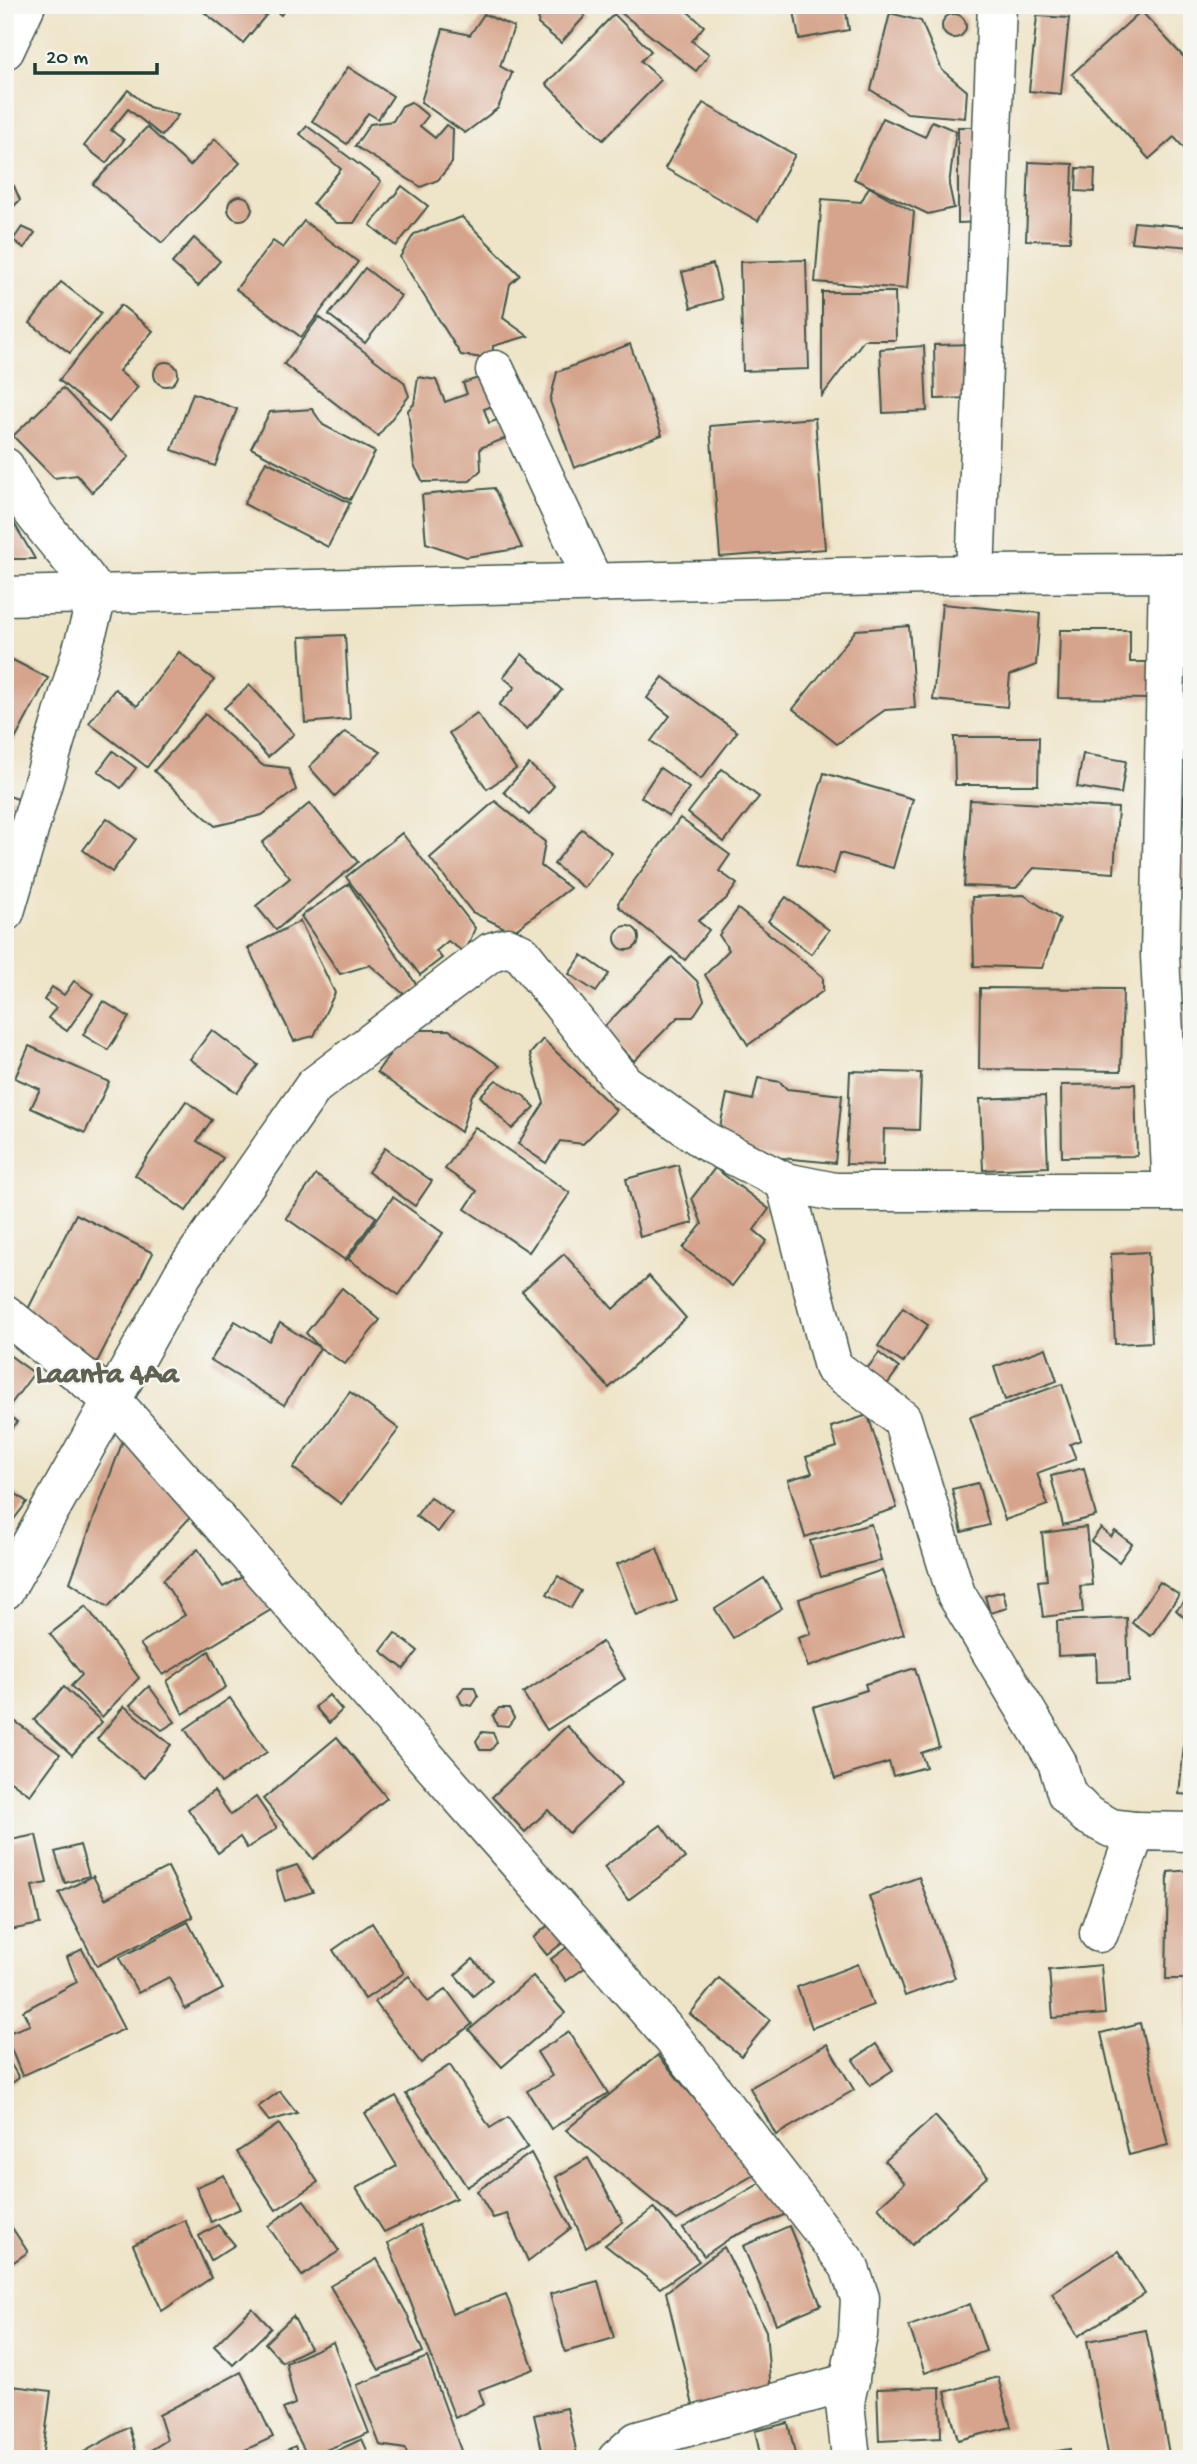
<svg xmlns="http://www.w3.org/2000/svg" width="1197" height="2464" viewBox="0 0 1197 2464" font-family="'Gochi Hand',sans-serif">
  <rect width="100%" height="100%" fill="#f6f6f2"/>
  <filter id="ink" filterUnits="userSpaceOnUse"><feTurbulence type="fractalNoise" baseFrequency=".0143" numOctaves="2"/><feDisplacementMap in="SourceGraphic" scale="14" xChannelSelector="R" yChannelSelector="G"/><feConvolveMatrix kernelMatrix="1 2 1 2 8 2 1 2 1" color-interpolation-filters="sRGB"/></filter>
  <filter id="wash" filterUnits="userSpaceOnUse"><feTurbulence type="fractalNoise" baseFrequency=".00686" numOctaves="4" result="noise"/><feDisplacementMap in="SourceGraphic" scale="28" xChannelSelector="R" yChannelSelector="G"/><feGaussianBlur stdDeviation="1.57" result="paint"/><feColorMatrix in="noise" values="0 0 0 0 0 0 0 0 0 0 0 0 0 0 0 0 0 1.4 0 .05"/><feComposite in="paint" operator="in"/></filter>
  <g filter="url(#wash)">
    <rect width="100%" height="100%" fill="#eee4c8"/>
    <g id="blocks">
      <g fill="#d6a48c">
        <path d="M195 5H288L281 15 272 8 243 43Z"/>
        <path d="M540 5H572L585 16 561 43 538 24Z"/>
        <path d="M611 5H680L704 26 692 41 709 54 696 71Z"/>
        <path d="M793 5H845L849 30 799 39Z"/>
        <path d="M1035 5H1069V10L1035 9Z"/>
        <path d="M1141 11 1192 66V157L1174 137 1149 159 1072 74Z"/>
        <path d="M890 13 921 21 942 70 967 91 965 118 907 113 871 90Z"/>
        <circle cx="954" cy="26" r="12"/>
        <path d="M484 14 514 27 500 66 512 73 498 108 465 133 421 102 443 29 470 35Z"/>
        <path d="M614 14 651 51 641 61 661 80 603 140 546 84Z"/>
        <path d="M1037 16 1069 18 1061 94 1029 91Z"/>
        <path d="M348 67 393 96 378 119 368 113 347 144 312 121Z"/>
        <path d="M128 90 149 107 178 115 162 136 128 109 111 130 124 140 106 163 84 146Z"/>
        <path d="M411 102 428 116 420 126 435 138 446 125 453 129 452 163 438 180 421 187 355 146 370 124 393 121 402 106Z"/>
        <path d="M703 103 795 155 758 221 665 168Z"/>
        <path d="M883 118 925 137 932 121 956 131 949 185 954 208 928 214 854 179Z"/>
        <path d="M307 126 381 181 354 223H337L313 203 341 169 300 134Z"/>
        <path d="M147 127 190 166 215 139 240 163 162 243 93 184Z"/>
        <path d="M958 127H982L983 222 958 223Z"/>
        <path d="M1029 162 1073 164 1070 241 1026 240Z"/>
        <path d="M1077 168 1095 169 1094 192 1076 191Z"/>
        <path d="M14 186 20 200 9 211 5 207V195Z"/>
        <path d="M402 186 428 206 396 246 370 225Z"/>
        <path d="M869 187 914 212 907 289 815 282 822 199 861 202Z"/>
        <circle cx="240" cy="208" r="12"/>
        <path d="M462 217 520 275 510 284 503 318 528 336 493 346 492 359 461 355 400 257 414 234Z"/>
        <path d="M304 221 358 262 301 337 236 289 273 241 283 248Z"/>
        <path d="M1134 222 1192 227V247L1131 242Z"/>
        <path d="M22 227 35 233 24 248 13 240Z"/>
        <path d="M194 238 220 261 198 286 172 263Z"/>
        <path d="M806 260 809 369 743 371 740 262Z"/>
        <path d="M713 264 722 299 691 308 682 272Z"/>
        <path d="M365 268 401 296 365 343 329 315Z"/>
        <path d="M61 282 101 313 70 353 30 323Z"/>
        <path d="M822 292H895L896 340H864L822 396Z"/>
        <path d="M121 305 153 331 119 371 138 387 109 422 59 380Z"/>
        <path d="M319 317 404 382 409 396 378 436 284 364Z"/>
        <path d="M630 344 662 435 574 468 550 401 557 372Z"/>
        <path d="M976 344V398L935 399 934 345Z"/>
        <path d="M924 346 927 411 883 413 880 349Z"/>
        <circle cx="166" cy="374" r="12"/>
        <path d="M493 373 503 402 484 409 489 423 505 417 512 436 480 448 481 470 470 481 423 482 414 465 408 410 414 404 418 377 436 380 445 402 467 394 463 383Z"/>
        <path d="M63 388 129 457 92 492 77 475 54 478 13 436Z"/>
        <path d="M193 393 237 409 215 466 172 450Z"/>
        <path d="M312 409 323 425 375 452 350 500 251 448 270 412Z"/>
        <path d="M815 418 825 549 720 557 710 426Z"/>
        <path d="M266 461 350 503 328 547 244 504Z"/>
        <path d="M494 488 522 548 466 557 426 543 422 495Z"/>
        <path d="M5 508 35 559H5Z"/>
        <path d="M942 604 1040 613 1036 665 1010 675 1007 707 933 700Z"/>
        <path d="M909 626 915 708 885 710 837 744 793 709 856 630Z"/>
        <path d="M1060 630H1130V662H1153V699L1058 698Z"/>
        <path d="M345 635 350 719 305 723 300 637Z"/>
        <path d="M179 652 214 680 147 767 89 723 115 689 137 706Z"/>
        <path d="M522 654 562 690 527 729 499 705 515 687 503 677Z"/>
        <path d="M5 656 48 678 11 747 5 744Z"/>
        <path d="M663 677 737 732 701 779 651 741 670 716 647 698Z"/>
        <path d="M250 685 294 734 268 757 224 708Z"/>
        <path d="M477 713 516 769 487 789 449 733Z"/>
        <path d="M205 714 262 765 288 768 296 790 262 815 215 826 154 771Z"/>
        <path d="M345 732 381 752 335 796 309 767Z"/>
        <path d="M954 737H1039L1038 785H955Z"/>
        <path d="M113 751 136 768 121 788 98 771Z"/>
        <path d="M1083 754 1126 761 1121 794 1077 787Z"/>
        <path d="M529 764 554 786 529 815 504 792Z"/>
        <path d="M660 768 689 788 669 816 641 797Z"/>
        <path d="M722 769 759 797 724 842 688 813Z"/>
        <path d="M824 773 913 799 893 868 840 853 834 874 797 864Z"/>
        <path d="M6 795 32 804 22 829 5 824Z"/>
        <path d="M1184 796H1192V890H1179Z"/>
        <path d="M970 800 1118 808 1114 873 1034 868 1016 888 964 886Z"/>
        <path d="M495 801 545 842 541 866 570 888 513 932 472 912 430 858Z"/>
        <path d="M310 803 358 862 276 930 256 906 290 878 262 843Z"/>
        <path d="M107 818 136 839 112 872 83 850Z"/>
        <path d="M680 818 730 855 719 871 737 884 726 899 698 921 709 930 685 960 619 907 618 903Z"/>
        <path d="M582 829 612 853 584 888 554 864Z"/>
        <path d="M402 833 475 928 465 953 448 941 436 951 442 958 420 975 346 877Z"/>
        <path d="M349 884 418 987 406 996 370 965 340 974 301 916Z"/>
        <path d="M1024 895 1060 919 1042 968 974 966 972 897Z"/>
        <path d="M786 897 829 930 811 954 768 921Z"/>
        <path d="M738 909 823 977V991L748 1045 705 975 729 950 719 935Z"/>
        <path d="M300 921 335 993 314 1036 294 1041 248 948Z"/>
        <circle cx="627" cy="938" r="12"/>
        <path d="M582 955 609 974 596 992 569 974Z"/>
        <path d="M672 957 697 981 704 1000 693 1017H678L634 1061 602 1029Z"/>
        <path d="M74 981 93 994 67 1031 48 1018 56 1008 44 1000 52 987 64 995Z"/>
        <path d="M980 988 1123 989 1121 1071 979 1069Z"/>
        <path d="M103 1001 129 1017 108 1050 83 1035Z"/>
        <path d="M1179 1004H1192V1098L1177 1097Z"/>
        <path d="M212 1030 258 1065 237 1093 190 1059Z"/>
        <path d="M407 1030H449L500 1066 472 1095 461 1132 377 1072Z"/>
        <path d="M543 1039 616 1110 583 1144 560 1141 546 1163 518 1144 544 1103 530 1054Z"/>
        <path d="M29 1046 109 1082 85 1133 31 1108 40 1089 15 1078Z"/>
        <path d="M850 1071 921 1073 919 1130 884 1129 883 1165 846 1164Z"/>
        <path d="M758 1078 780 1082 787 1089 842 1095 835 1163 749 1155 718 1136 727 1094 753 1100Z"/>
        <path d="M496 1080 524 1096 535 1107 512 1129 480 1096Z"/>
        <path d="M1135 1084 1137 1156 1062 1157 1061 1085Z"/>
        <path d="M1045 1096 1048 1167 983 1170 980 1099Z"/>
        <path d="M186 1101 212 1120 197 1141 223 1158 186 1211 135 1175Z"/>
        <path d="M1184 1103H1192V1181L1181 1180Z"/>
        <path d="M475 1127 570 1193 529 1252 465 1209 477 1191 445 1169Z"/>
        <path d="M385 1148 432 1181 415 1206 368 1172Z"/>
        <path d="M678 1165 693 1223 640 1237 626 1179Z"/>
        <path d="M715 1168 769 1209 754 1230 767 1241 732 1286 683 1248 702 1224 692 1198Z"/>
        <path d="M316 1175 376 1217 345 1260 286 1218Z"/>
        <path d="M393 1197 443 1233 399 1295 348 1259Z"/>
        <path d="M76 1214 153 1253 97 1362 21 1323Z"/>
        <path d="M1148 1252 1152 1342 1115 1344 1111 1254Z"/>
        <path d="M564 1254 613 1309 649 1276 686 1318 609 1388 522 1291Z"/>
        <path d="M342 1288 380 1320 345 1364 320 1348 284 1405 211 1360 235 1321 269 1341 280 1323 320 1348 306 1333Z"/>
        <path d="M903 1308 928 1325 903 1363 878 1346Z"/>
        <path d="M1046 1348 1057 1381 1005 1400 994 1367Z"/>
        <path d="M5 1352 34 1373 5 1412Z"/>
        <path d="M879 1353 899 1368 883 1390 863 1374Z"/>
        <path d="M1062 1384 1081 1440 1070 1444 1076 1459 1037 1473 1048 1505 1005 1520 970 1417Z"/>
        <path d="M350 1392 399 1429 341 1504 293 1468Z"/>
        <path d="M5 1412 17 1422 5 1438Z"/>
        <path d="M868 1415 897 1508 805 1537 788 1480 812 1473 806 1457 837 1447 831 1427Z"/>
        <path d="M127 1430 195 1512 108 1607 70 1582Z"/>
        <path d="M1084 1468 1096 1516 1063 1525 1051 1476Z"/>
        <path d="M978 1483 989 1525 962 1532 952 1489Z"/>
        <path d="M5 1486 27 1502 8 1527 5 1526Z"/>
        <path d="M430 1497 452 1513 438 1532 416 1516Z"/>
        <path d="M871 1524 881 1560 821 1577 810 1541Z"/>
        <path d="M1086 1527 1092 1585 1080 1586 1083 1612 1043 1617 1038 1581 1047 1580 1042 1533Z"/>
        <path d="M1101 1528 1111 1537 1115 1531 1132 1544 1119 1562 1091 1541Z"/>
        <path d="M657 1548 677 1601 637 1616 617 1564Z"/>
        <path d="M198 1549 223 1587 246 1575 274 1608 163 1675 140 1644 185 1615 163 1580Z"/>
        <path d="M882 1570 904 1634 808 1667 798 1638 811 1634 799 1599Z"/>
        <path d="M558 1576 581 1591 571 1608 547 1594Z"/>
        <path d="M764 1578 782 1608 733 1638 715 1609Z"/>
        <path d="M1160 1582 1179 1595 1151 1636 1132 1623Z"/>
        <path d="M1003 1591 1007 1608 990 1613 985 1596Z"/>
        <path d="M1192 1594V1625L1176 1610Z"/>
        <path d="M86 1606 139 1678 102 1717 71 1686 82 1675 50 1634Z"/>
        <path d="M1127 1618 1129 1681 1097 1682 1096 1654 1058 1656 1057 1621Z"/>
        <path d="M395 1633 418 1651 404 1669 381 1651Z"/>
        <path d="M602 1642 625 1679 547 1730 523 1693Z"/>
        <path d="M209 1651 226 1687 183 1714 167 1681Z"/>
        <path d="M915 1668 939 1747 921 1753 926 1767 893 1776 889 1762 835 1779 813 1707 867 1690 865 1684Z"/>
        <path d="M1190 1685H1192V1795L1179 1794Z"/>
        <path d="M149 1686 175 1722 162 1730 130 1705Z"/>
        <path d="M64 1687 102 1722 72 1755 34 1720Z"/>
        <path d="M464 1687H474L478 1697 472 1706 462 1704 458 1695Z"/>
        <path d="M329 1695 342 1710 329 1723 315 1707Z"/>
        <path d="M230 1698 267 1752 221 1783 185 1729Z"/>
        <path d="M124 1706 171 1745 144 1778 97 1739Z"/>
        <path d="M499 1708H509L514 1718 508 1726 497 1725 493 1716Z"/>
        <path d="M5 1714 60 1754 30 1795 5 1777Z"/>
        <path d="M567 1726 622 1783 569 1833 548 1810 525 1832 492 1797Z"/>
        <path d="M482 1732 493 1733 497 1742 491 1750H480L476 1741Z"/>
        <path d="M337 1737 387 1798 313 1859 263 1799Z"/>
        <path d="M214 1791 231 1815 256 1797 277 1828 247 1848 240 1837 218 1853 188 1809Z"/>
        <path d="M661 1825 685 1858 628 1900 604 1867Z"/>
        <path d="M36 1835 47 1883 32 1886 40 1924 5 1931V1841Z"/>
        <path d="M80 1845 89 1876 65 1883 55 1852Z"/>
        <path d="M297 1865 313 1892 285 1901 276 1872Z"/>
        <path d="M168 1867 193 1917 97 1966 59 1893 93 1876 105 1899Z"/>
        <path d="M1192 1870V2166H1189L1188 1979H1166L1168 1872Z"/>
        <path d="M919 1877 955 1978 905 1996 869 1896Z"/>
        <path d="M188 1922 223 1989 185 2009 169 1977 138 1993 119 1958Z"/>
        <path d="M372 1923 404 1973 365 1999 333 1950Z"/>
        <path d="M551 1923 565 1941 547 1955 533 1938Z"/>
        <path d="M570 1945 586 1967 566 1981 551 1959Z"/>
        <path d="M82 1949 124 2029 22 2076 5 2034 30 2025 23 2011 77 1982 67 1957Z"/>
        <path d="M473 1959 492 1980 473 1996 455 1975Z"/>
        <path d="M858 1964 873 2005 812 2028 797 1987Z"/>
        <path d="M1101 1965 1105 2014 1053 2018 1049 1970Z"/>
        <path d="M409 1976 428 2002 446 1989 472 2024 421 2063 375 2002Z"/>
        <path d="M533 1976 565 2013 502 2067 469 2030Z"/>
        <path d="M719 1978 770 2020 741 2056 690 2014Z"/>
        <path d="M1140 2023 1168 2145 1129 2155 1101 2033Z"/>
        <path d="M569 2032 608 2093 551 2129 527 2091 552 2076 537 2052Z"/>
        <path d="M827 2044 854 2090 776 2135 750 2088Z"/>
        <path d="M876 2044 893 2070 870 2085 853 2060Z"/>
        <path d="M5 2054 19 2078 5 2088Z"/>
        <path d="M658 2055 757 2173 677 2220 566 2130Z"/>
        <path d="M450 2065 490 2128 508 2117 528 2147 467 2187 406 2094Z"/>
        <path d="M280 2091 297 2113 269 2121 258 2107Z"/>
        <path d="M396 2096 456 2198 384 2232 356 2188 397 2166 365 2113Z"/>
        <path d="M935 2116 988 2176 912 2245 878 2207 905 2183 885 2161Z"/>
        <path d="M279 2124 318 2182 276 2210 237 2152Z"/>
        <path d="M531 2153 571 2228 528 2261 507 2214 493 2218 477 2191Z"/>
        <path d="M588 2158 623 2222 586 2248 556 2177Z"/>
        <path d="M224 2175 240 2209 211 2222 196 2187Z"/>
        <path d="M764 2181 791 2212 732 2237 704 2256 683 2228Z"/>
        <path d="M304 2200 339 2251 302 2276 268 2226Z"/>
        <path d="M654 2208 699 2261 660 2288 605 2245Z"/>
        <path d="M5 2217 28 2252 5 2268Z"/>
        <path d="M185 2220 211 2278 162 2311 133 2245Z"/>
        <path d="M218 2225 235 2245 211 2260 199 2236Z"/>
        <path d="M420 2225 452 2314 506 2294 534 2369 479 2390 484 2404 455 2418 388 2243Z"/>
        <path d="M789 2226 821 2305 776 2324 743 2246Z"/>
        <path d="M724 2247 766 2331 771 2392 695 2414 666 2292Z"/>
        <path d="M1118 2251 1145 2294 1078 2336 1052 2293Z"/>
        <path d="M377 2259 408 2316 423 2352 379 2370 330 2286Z"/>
        <path d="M598 2281 614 2338 565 2352 550 2294Z"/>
        <path d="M970 2304 986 2351 925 2373 909 2326Z"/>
        <path d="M252 2308 271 2328 233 2365 214 2346Z"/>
        <path d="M293 2316 310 2348 282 2362 265 2343Z"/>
        <path d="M1146 2330 1170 2459H1109L1087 2341Z"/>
        <path d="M333 2342 369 2433 308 2457 283 2409 295 2404 286 2363Z"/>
        <path d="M427 2357 464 2459H409L405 2449 380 2445 357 2385Z"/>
        <path d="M241 2372 273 2437 226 2459H151L148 2452 167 2440 159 2415Z"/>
        <path d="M998 2377 1011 2427 958 2440 945 2392Z"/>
        <path d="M5 2385 51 2391 42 2459 5 2456Z"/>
        <path d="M940 2387 941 2438 879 2441 877 2389Z"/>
        <path d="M567 2408 578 2459H544L534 2415Z"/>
        <path d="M788 2423 795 2454 761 2459 755 2431Z"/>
        <path d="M129 2427 138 2459H76L75 2457Z"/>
        <path d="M362 2439 371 2459H319Z"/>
        <path d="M295 2446 300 2459H267Z"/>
        <path d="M1070 2449 1071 2459H1024L1023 2457Z"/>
      </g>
    </g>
  </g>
  <g filter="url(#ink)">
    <use href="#blocks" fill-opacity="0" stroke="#3e564a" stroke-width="2"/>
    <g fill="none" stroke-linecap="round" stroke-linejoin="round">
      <defs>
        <g id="minor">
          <path d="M5 50 26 5"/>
          <path d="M495 370 594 583"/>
          <path d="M5 467C27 514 69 552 98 595L5 912"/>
          <path d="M1168 573 1160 955 1172 1191"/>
          <path d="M975 574 997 5"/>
          <path d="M5 596 975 574 1192 573"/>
          <path d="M785 1182 833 1367 902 1419 956 1594 1057 1762 1067 1795 1087 1815 1111 1828 1136 1831"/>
          <path d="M5 1314 113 1401 674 2040 849 2266 860 2298 858 2335 845 2403 851 2459"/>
          <path d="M5 1590 183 1274 314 1086 491 952 508 947 522 954 624 1083 707 1142 785 1182 835 1192H1192"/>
          <path d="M1099 1933 1136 1831 1192 1832"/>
          <path d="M617 2459 637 2441 850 2382"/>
        </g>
      </defs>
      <use href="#minor" stroke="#3e564a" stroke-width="41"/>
      <use href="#minor" stroke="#fff" stroke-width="38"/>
    </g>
  </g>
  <g text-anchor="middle" stroke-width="5" stroke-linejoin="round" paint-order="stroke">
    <g font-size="30" font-weight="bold" fill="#5f6153" stroke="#f6f6f2">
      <text x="107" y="1382">Laanta 4Aa</text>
    </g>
  </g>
  <rect width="1197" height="2464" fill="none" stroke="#f6f6f2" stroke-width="28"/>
  <path d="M35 63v10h122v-10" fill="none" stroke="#1f3d34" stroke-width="3.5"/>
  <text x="46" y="63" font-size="21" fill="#1f3d34" stroke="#f6f6f2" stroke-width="5" paint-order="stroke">20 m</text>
</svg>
